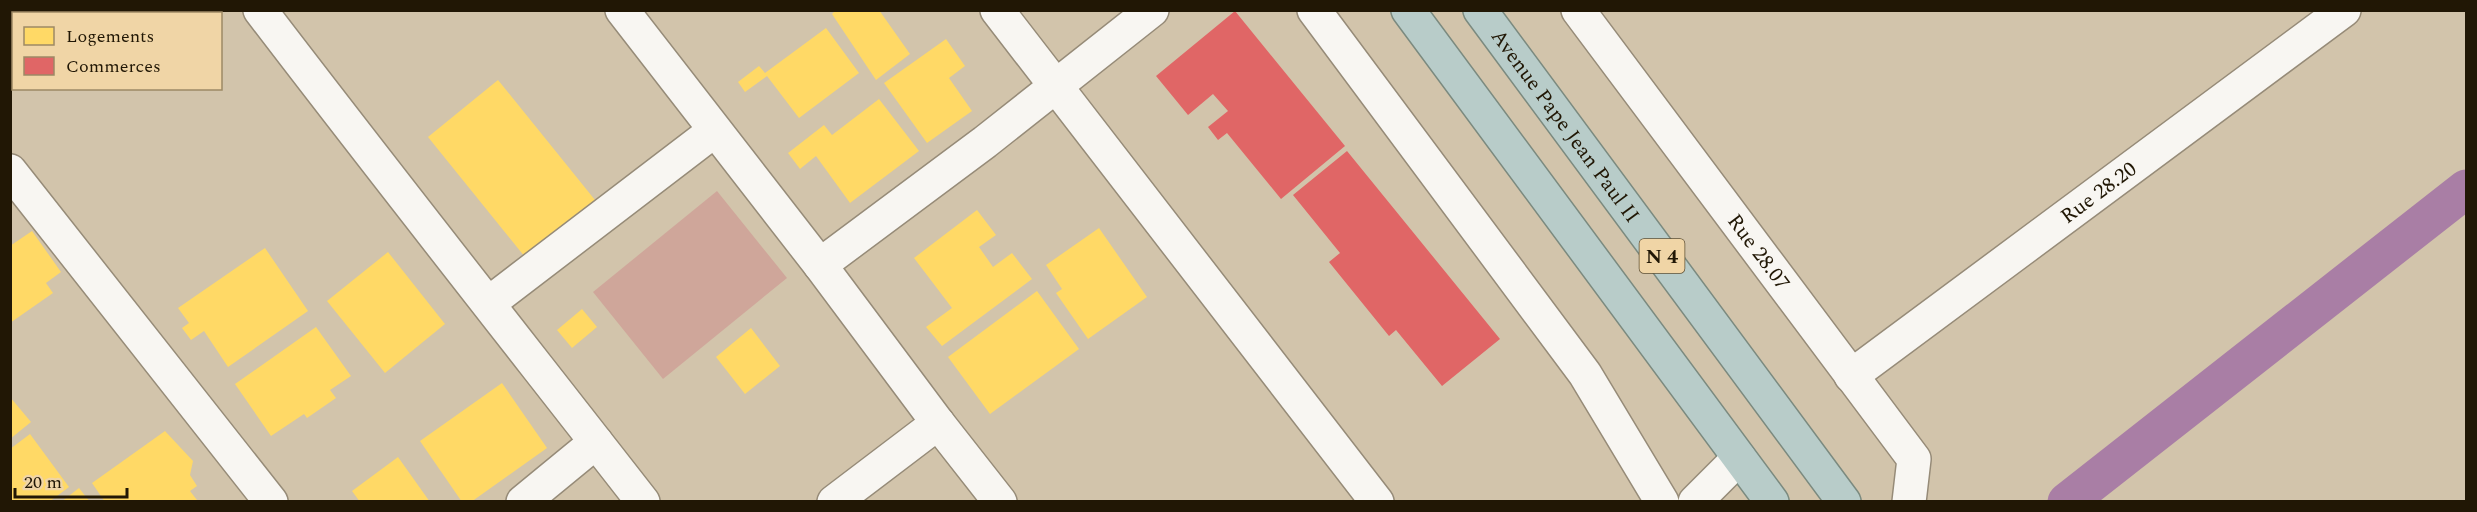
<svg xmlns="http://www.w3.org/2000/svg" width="2477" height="512" viewBox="0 0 2477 512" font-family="Spectral,serif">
  <rect width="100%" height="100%" fill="#d2c4ab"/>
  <path fill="#cfa69a" d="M717 191 787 278 663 379 593 292Z"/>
  <g fill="#ffd966">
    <path d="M836 10H879L910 54 876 80 832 14Z"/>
    <path d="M826 28 859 73 799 118 767 76 745 92 738 82 759 66 765 73Z"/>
    <path d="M946 39 965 66 949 78 972 111 927 143 884 83Z"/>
    <path d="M498 80 595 200 525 257 428 137Z"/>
    <path d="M879 99 919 151 850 203 816 156 800 169 788 153 824 125 832 135Z"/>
    <path d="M977 210 996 235 979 247 993 267 1012 253 1032 279 942 346 926 327 952 308 914 258Z"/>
    <path d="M1099 228 1147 297 1088 339 1056 293 1062 289 1046 265Z"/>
    <path d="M32 231 61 272 46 283 53 293 10 323V246Z"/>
    <path d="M265 248 308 311 228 367 204 331 191 340 182 328 189 323 178 308Z"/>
    <path d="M388 252 445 324 385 373 327 301Z"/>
    <path d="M1037 291 1079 349 990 414 948 357Z"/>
    <path d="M582 309 597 327 572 348 557 330Z"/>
    <path d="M316 327 351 376 330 390 336 398 307 418 304 414 271 436 235 384Z"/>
    <path d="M751 328 780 366 745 394 716 357Z"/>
    <path d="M502 383 547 448 471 502H462L420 441Z"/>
    <path d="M10 397 31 422 10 439Z"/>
    <path d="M165 431 193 461 190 475 197 486 190 491 197 500 194 502H105L92 483Z"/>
    <path d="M30 434 69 487 49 502H10V449Z"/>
    <path d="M398 457 430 502H360L352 491Z"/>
    <path d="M79 488 90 502H61Z"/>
  </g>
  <g fill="#e06666">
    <path d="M1235 11 1345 146 1281 199 1227 133 1218 140 1208 127 1228 111 1213 94 1188 115 1156 76Z"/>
    <path d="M1347 151 1500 339 1442 386 1396 330 1389 336 1329 262 1340 253 1293 195Z"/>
  </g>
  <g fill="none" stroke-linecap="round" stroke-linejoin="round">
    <path stroke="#a97ea5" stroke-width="39" d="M2067 502 2466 189"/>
    <defs>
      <g id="minor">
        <path d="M260 10C386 175 515 338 643 502"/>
        <path d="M622 10 820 265 938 423 1000 502"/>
        <path d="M997 10 1377 502"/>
        <path d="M1314 10 1585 374 1662 502"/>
        <path id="s1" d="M1578 10 1914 459 1909 502"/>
        <path d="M10 171 271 502"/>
        <path d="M820 265 985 142 1152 10"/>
        <path d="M489 303 714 131"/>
        <path id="s2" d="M1851 376 2344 10"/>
        <path d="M523 502 596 442"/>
        <path d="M834 502 938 423"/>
        <path d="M1695 502 1739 458"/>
      </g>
      <g id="highway">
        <path d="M1408 10 1772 502"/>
        <path id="s3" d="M1480 10 1844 502"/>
      </g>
    </defs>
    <use href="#minor" stroke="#968b78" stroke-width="36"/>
    <use href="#highway" stroke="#7b8a7f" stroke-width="36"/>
    <use href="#minor" stroke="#f8f6f2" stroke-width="33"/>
    <use href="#highway" stroke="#b8ccc9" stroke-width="33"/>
  </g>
  <g text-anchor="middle" stroke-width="6" stroke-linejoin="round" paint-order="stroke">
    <rect fill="#f0d5a6" stroke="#5f5035" stroke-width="1.5" x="1639.5" y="239" width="45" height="34" rx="4.5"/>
    <g font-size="20" font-weight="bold" fill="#211705">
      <text x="1662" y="263">N 4</text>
    </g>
    <g font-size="21" fill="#211705" stroke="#f0d5a6">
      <text dy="7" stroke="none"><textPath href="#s3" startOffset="144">Avenue Pape Jean Paul II</textPath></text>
      <text dy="7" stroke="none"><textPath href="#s2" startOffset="308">Rue 28.20</textPath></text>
      <text dy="7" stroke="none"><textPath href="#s1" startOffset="302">Rue 28.07</textPath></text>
    </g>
  </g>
  <rect width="2477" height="512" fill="none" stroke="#211705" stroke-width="24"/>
  <rect x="12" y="12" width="210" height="78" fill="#f0d5a6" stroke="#9d8966" stroke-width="1.5"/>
  <rect x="24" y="27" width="30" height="18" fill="#ffd966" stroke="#9d8966" stroke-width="1.5"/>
  <text x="66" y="42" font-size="18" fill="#211705">Logements</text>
  <rect x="24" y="57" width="30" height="18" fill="#e06666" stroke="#9d8966" stroke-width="1.5"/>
  <text x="66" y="72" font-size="18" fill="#211705">Commerces</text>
  <path d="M15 488v9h112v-9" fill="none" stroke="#211705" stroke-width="3"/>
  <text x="24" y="488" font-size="18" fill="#211705" stroke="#f0d5a6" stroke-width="4.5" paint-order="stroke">20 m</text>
</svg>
